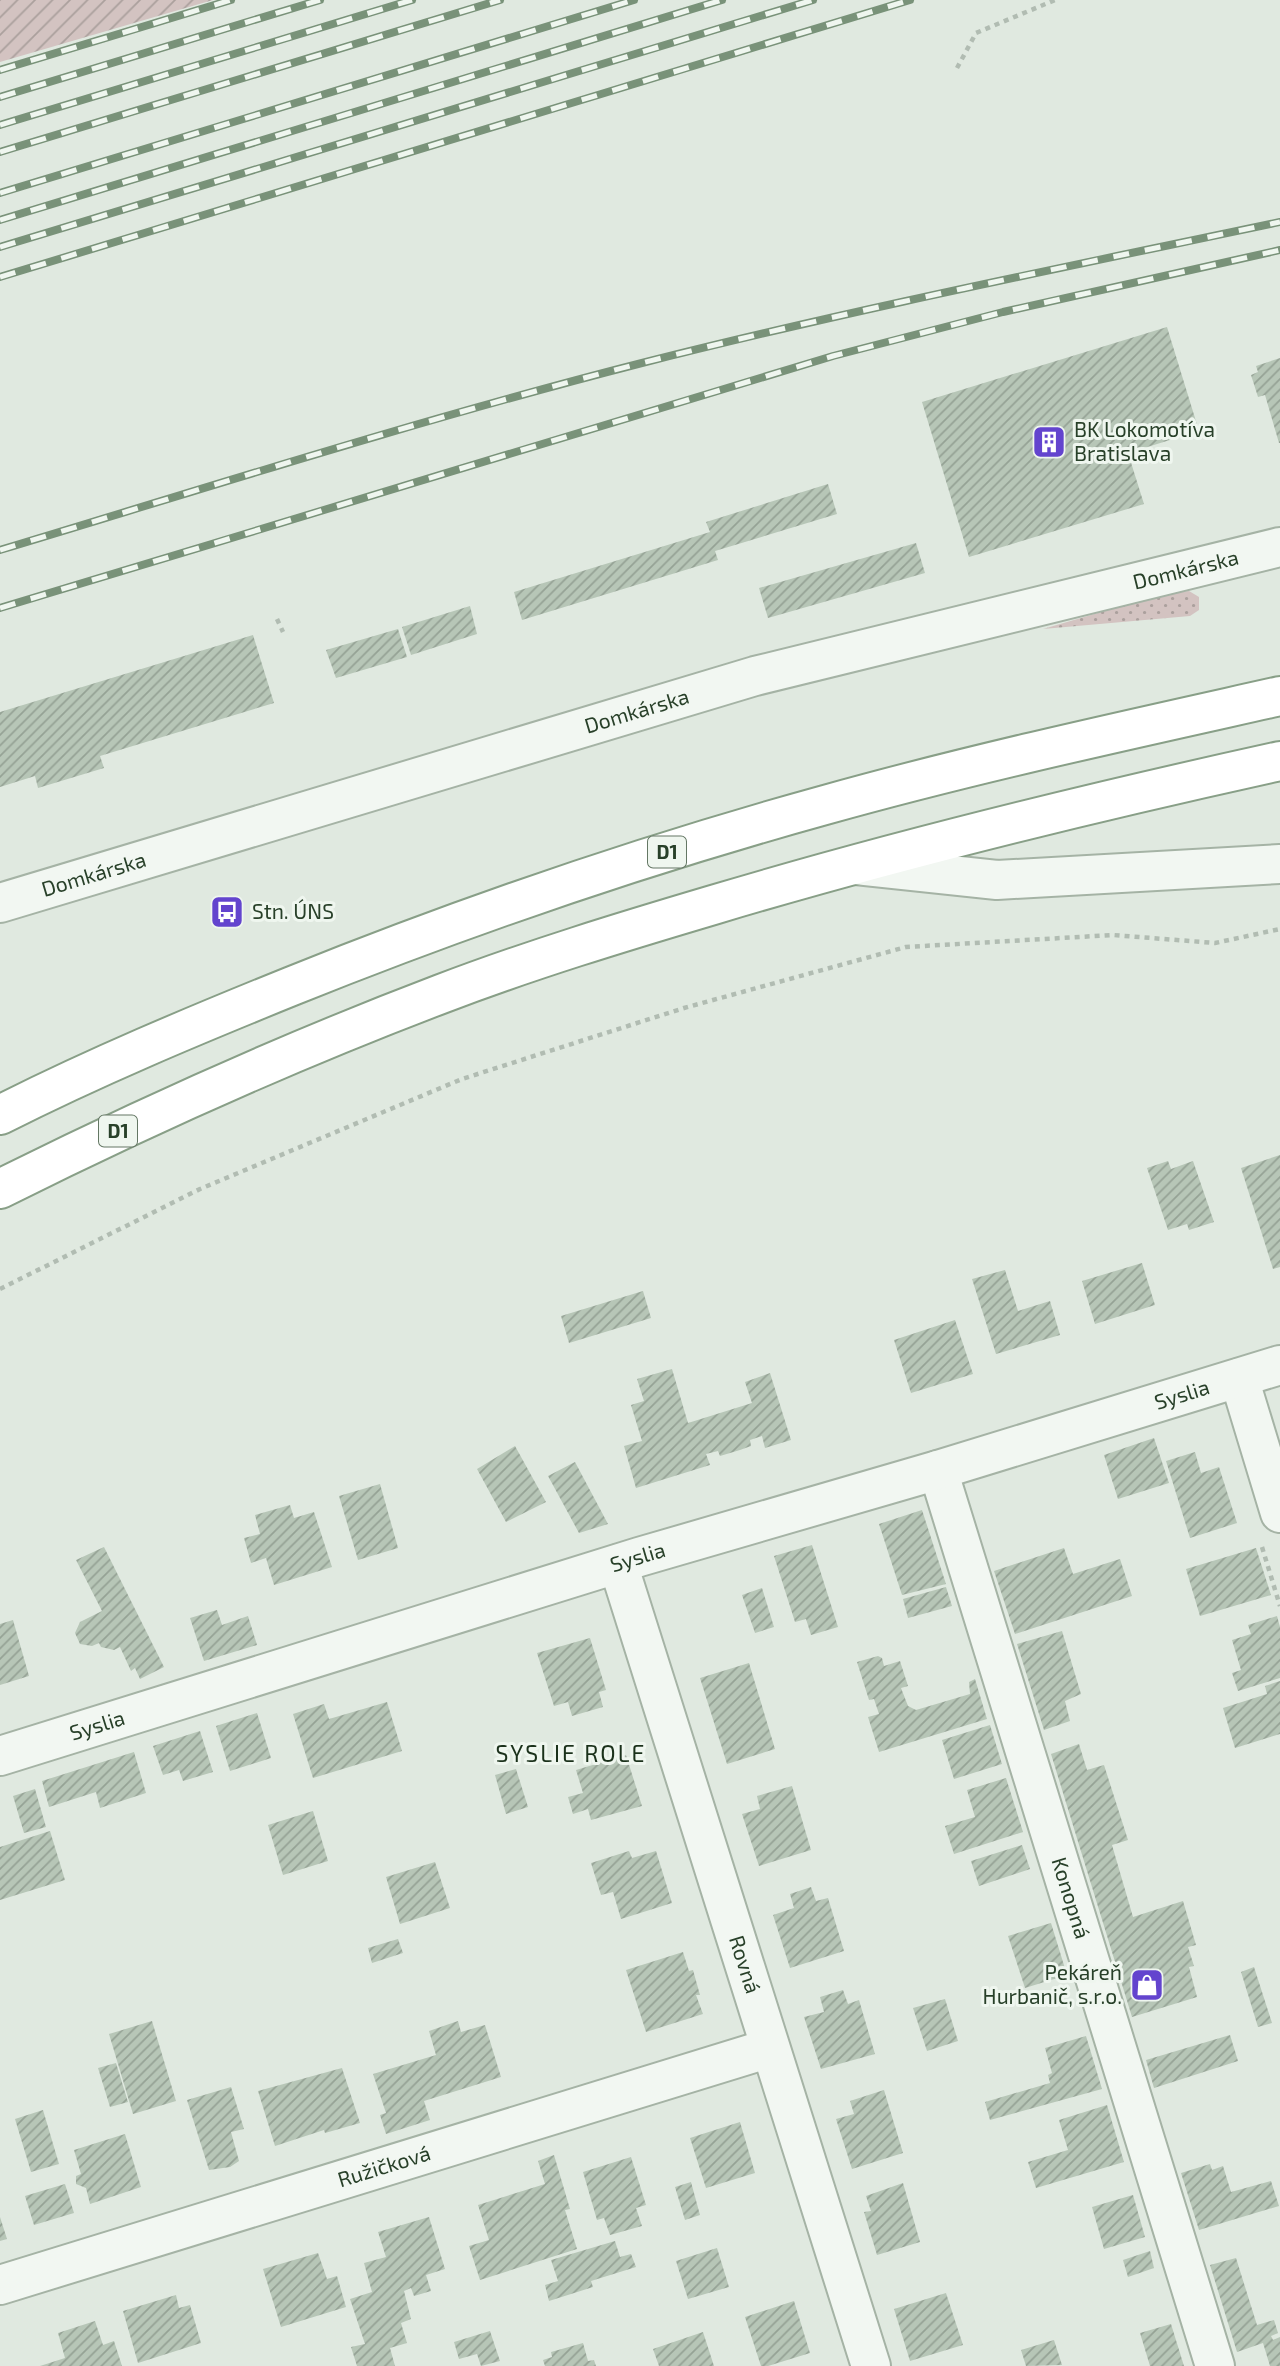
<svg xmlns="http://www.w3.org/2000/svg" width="1280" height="2366" viewBox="0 0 1280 2366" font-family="'Exo 2',sans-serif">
  <defs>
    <pattern id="grass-dots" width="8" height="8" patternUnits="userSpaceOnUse" patternTransform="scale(1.75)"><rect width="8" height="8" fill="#d3c3c1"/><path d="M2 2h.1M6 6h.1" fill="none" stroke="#aba09d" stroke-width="1.8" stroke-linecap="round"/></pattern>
    <pattern id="garden-furrows" width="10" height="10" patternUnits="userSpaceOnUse" patternTransform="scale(1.75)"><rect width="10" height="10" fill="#d3c3c1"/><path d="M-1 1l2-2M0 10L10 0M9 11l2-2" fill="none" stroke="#aba09d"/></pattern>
    <pattern id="building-hatch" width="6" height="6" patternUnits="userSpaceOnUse" patternTransform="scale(1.75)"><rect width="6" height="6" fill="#b7c6b7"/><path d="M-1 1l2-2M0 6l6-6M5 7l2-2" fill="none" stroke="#95a295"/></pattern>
  </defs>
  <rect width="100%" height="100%" fill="#e0e9e0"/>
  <path fill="url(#grass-dots)" d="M1189 591 1199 597V610L1190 616 1043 629 1163 594Z"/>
  <path fill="url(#garden-furrows)" d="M0 0H213L0 62Z"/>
  <g fill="url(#building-hatch)">
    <path d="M1167 327 1199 431 1128 453 1144 504 969 557 922 402Z"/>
    <path d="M1280 358V443H1279L1265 395 1258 397 1251 375 1258 372 1256 366Z"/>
    <path d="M828 484 837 514 715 551 718 560 522 620 514 592 710 532 706 522Z"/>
    <path d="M916 543 925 573 768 618 759 588Z"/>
    <path d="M470 606 477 634 411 655 402 627Z"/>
    <path d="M398 629 407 657 336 678 326 650Z"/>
    <path d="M253 635 274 703 100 756 104 768 38 788 35 776 0 787V712Z"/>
    <path d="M1280 1155V1267L1273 1269 1241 1168Z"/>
    <path d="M1168 1161 1171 1169 1193 1161 1214 1222 1189 1230 1187 1224 1168 1230 1147 1168Z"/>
    <path d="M1142 1263 1155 1305 1095 1324 1082 1281Z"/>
    <path d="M1005 1270 1018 1311 1050 1301 1060 1335 996 1354 972 1279Z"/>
    <path d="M643 1291 651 1318 569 1343 561 1316Z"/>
    <path d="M955 1320 973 1374 911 1393 894 1340Z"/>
    <path d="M672 1369 688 1423 752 1403 745 1382 770 1373 791 1440 765 1448 762 1436 750 1440 751 1446 740 1450 720 1456 718 1451 706 1454 710 1465 636 1488 624 1446 642 1441 631 1405 644 1401 637 1379Z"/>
    <path d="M1154 1438 1169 1483 1118 1499 1104 1455Z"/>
    <path d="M515 1446 546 1502 506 1522 477 1469Z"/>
    <path d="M1195 1452 1201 1473 1219 1467 1237 1523 1190 1538 1166 1461Z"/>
    <path d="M575 1462 608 1524 579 1533 548 1476Z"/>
    <path d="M380 1484 398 1548 358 1560 339 1496Z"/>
    <path d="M290 1505 294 1518 314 1512 332 1567 274 1585 266 1558 251 1563 244 1538 260 1534 255 1515Z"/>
    <path d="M922 1510 946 1584 902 1595 879 1524Z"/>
    <path d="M812 1545 838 1627 811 1635 806 1619 795 1622 774 1556Z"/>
    <path d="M104 1547 164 1667 140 1679 135 1668 131 1671 120 1647 114 1650 101 1647 99 1643 92 1646 80 1644 75 1633 80 1622 102 1611 76 1560Z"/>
    <path d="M1064 1548 1073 1574 1120 1559 1132 1596 1015 1634 994 1571Z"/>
    <path d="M1256 1548 1271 1595 1200 1616 1186 1569Z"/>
    <path d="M946 1587 952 1606 908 1618 903 1599Z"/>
    <path d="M762 1588 774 1627 755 1633 742 1595Z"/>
    <path d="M217 1610 222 1625 248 1616 257 1645 204 1661 190 1618Z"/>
    <path d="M1277 1616 1280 1627V1678L1238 1691 1232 1673 1241 1670 1232 1640 1251 1634 1248 1625Z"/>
    <path d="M13 1620 29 1676 0 1685V1624Z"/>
    <path d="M1062 1631 1081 1694 1065 1701 1070 1721 1044 1730 1017 1644Z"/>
    <path d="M590 1638 606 1690 599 1692 603 1707 572 1716 568 1702 554 1706 537 1653Z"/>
    <path d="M878 1656 882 1658 884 1666 900 1661 908 1686 901 1688 908 1706 916 1710 970 1694 969 1682 975 1679 987 1719 879 1752 868 1717 879 1714 874 1699 869 1700 857 1662Z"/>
    <path d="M749 1663 775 1749 727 1764 700 1678Z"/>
    <path d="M1280 1681V1734L1235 1748 1223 1708 1267 1694 1265 1686Z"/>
    <path d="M387 1702 402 1751 313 1778 293 1714 324 1704 329 1719Z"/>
    <path d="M257 1713 271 1758 230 1771 216 1726Z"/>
    <path d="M990 1725 1002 1764 954 1779 942 1740Z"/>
    <path d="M200 1731 213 1772 183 1781 179 1770 163 1775 153 1746Z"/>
    <path d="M1079 1744 1087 1770 1104 1765 1128 1840 1112 1845 1133 1917 1183 1901 1196 1945 1188 1947 1194 1966 1189 1967 1197 1997 1132 2017 1051 1754Z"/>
    <path d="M134 1752 146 1793 100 1808 96 1792 49 1807 42 1781Z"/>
    <path d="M626 1755 642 1806 591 1820 588 1809 573 1814 568 1797 583 1793 576 1770Z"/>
    <path d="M516 1769 528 1807 506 1814 495 1775Z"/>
    <path d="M1006 1778 1023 1832 954 1854 945 1826 975 1817 967 1790Z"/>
    <path d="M792 1786 811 1850 759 1866 742 1814 760 1809 757 1796Z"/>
    <path d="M35 1789 46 1827 24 1833 13 1796Z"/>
    <path d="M313 1811 328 1861 283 1875 268 1825Z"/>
    <path d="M50 1831 65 1880 0 1900V1847Z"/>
    <path d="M1022 1845 1030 1869 979 1886 971 1861Z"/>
    <path d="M629 1851 632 1858 656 1851 672 1903 621 1919 613 1892 601 1895 591 1863Z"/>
    <path d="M435 1862 450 1908 400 1924 386 1877Z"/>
    <path d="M811 1887 816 1901 828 1898 844 1951 790 1968 773 1915 794 1908 790 1894Z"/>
    <path d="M1051 1923 1067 1975 1025 1988 1008 1936Z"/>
    <path d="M398 1939 403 1953 372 1963 368 1948Z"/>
    <path d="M683 1952 689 1971 693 1970 700 1995H696L703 2014 646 2032 626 1970Z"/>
    <path d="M1254 1967 1272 2023 1258 2027 1241 1972Z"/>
    <path d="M843 1990 848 2004 859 2000 875 2054 821 2069 804 2017 824 2012 820 1997Z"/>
    <path d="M945 1999 958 2041 927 2051 913 2008Z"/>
    <path d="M152 2021 176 2101 133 2114 109 2034Z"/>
    <path d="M458 2021 461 2032 485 2025 501 2077 424 2101 430 2120 386 2134 380 2115 386 2113 373 2074 436 2055 429 2031Z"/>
    <path d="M1230 2035 1238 2061 1154 2088 1146 2060Z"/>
    <path d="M1086 2036 1102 2089 990 2120 985 2102 1050 2083 1048 2075 1052 2073 1045 2048Z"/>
    <path d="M116 2063 128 2102 110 2107 98 2068Z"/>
    <path d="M342 2068 360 2123 325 2133 324 2130 275 2146 258 2091Z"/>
    <path d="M231 2087 244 2129 231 2132 239 2161 230 2167 209 2170 187 2100Z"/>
    <path d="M884 2090 903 2153 852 2169 836 2119 854 2114 850 2101Z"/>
    <path d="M1107 2105 1124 2162 1036 2188 1028 2162 1068 2150 1059 2120Z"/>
    <path d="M43 2110 59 2164 31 2172 15 2119Z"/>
    <path d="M740 2122 755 2173 706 2188 690 2138Z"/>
    <path d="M125 2134 141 2187 90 2204 86 2188 76 2184V2176L81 2174 74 2150Z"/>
    <path d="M554 2155 570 2209 565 2210 577 2249 480 2280 469 2246 489 2240 478 2205 545 2184 538 2161Z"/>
    <path d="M631 2157 646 2205 636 2208 642 2226 610 2235 604 2218 597 2220 583 2172Z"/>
    <path d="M1210 2164 1212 2170 1223 2166 1231 2192 1271 2181 1279 2206 1199 2230 1181 2173Z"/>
    <path d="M691 2182 700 2215 685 2220 675 2187Z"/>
    <path d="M903 2183 920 2242 877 2255 864 2212 871 2211 866 2196Z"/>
    <path d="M65 2184 74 2213 34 2225 25 2196Z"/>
    <path d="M1133 2195 1145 2237 1104 2249 1092 2207Z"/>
    <path d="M0 2217 7 2239 0 2241Z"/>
    <path d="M429 2217 445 2269 426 2275 431 2291 414 2296 411 2288 404 2291 411 2319 401 2323 407 2343 390 2348 395 2366H357L351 2347 365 2344 350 2299 372 2292 364 2263 386 2257 378 2232Z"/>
    <path d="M615 2241 620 2257 631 2254 636 2267 591 2281 593 2287 549 2301 545 2285 558 2281 551 2260Z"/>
    <path d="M717 2248 729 2287 688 2299 676 2261Z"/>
    <path d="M1150 2251 1154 2268 1128 2277 1123 2260Z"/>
    <path d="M318 2253 327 2279 337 2276 346 2307 281 2327 263 2269Z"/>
    <path d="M1236 2258 1257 2325 1274 2320 1278 2333 1271 2336 1273 2340 1280 2337V2366H1270L1263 2343 1237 2352 1210 2265Z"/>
    <path d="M946 2293 963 2345 910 2361 894 2309Z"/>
    <path d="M176 2295 179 2308 190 2305 201 2343 138 2363 123 2311Z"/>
    <path d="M794 2301 810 2353 768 2366H761L745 2317Z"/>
    <path d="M95 2321 103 2345 114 2341 122 2366H40L65 2358 58 2333Z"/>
    <path d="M1171 2324 1184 2366H1150L1140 2333Z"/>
    <path d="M490 2331 500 2361 481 2366 477 2354 459 2359 454 2342Z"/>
    <path d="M703 2332 714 2366H659L653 2349Z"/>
    <path d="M1054 2340 1062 2365 1026 2366 1021 2350Z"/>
    <path d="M583 2343 588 2361 594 2360 596 2366H545L543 2360 552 2357 551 2352Z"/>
  </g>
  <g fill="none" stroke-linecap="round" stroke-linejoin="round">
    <defs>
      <g id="minor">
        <path d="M856 865 997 880 1280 864"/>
        <path id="s1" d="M0 903 755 676 1280 547"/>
        <path d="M1239 1378 1280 1513"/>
        <path id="s2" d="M938 1470 1215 2366"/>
        <path id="s3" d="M618 1564 871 2366"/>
        <path id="s4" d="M0 1756 639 1557 938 1470 1280 1365"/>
        <path id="s5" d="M0 2285 770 2048"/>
      </g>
      <g id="highway">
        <path d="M0 1115C95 1067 193 1026 292 986 466 916 644 855 825 805 975 763 1128 730 1280 696"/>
        <path d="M0 1189C144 1117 291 1051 441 994 530 960 622 932 713 905 900 849 1089 803 1280 761"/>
      </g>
    </defs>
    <use href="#minor" stroke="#a5b3a5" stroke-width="42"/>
    <use href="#highway" stroke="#889f87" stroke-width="42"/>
    <g stroke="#b1bcb2" stroke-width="4.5" stroke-dasharray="5 5" stroke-linecap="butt">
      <path d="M957 68 976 33 1055 0"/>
      <path d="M277 619 283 632"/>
      <path d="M0 1289 200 1189 462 1079 684 1008 906 947 1113 935 1215 943 1280 929"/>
      <path d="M1262 1547 1280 1606"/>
    </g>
    <use href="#minor" stroke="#f2f7f2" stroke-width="38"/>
    <use href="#highway" stroke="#fff" stroke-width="38"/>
    <defs>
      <g id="rail">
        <path d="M0 70 231 0"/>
        <path d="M0 97 320 0"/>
        <path d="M0 125 412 0"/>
        <path d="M0 152 500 0"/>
        <path d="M0 193 634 0"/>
        <path d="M0 220 722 0"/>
        <path d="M0 247 813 0"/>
        <path d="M0 277 910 0"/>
        <path d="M0 550C212 486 423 419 638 364 850 310 1066 267 1280 222"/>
        <path d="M0 608 833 356 1003 312 1280 250"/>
      </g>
    </defs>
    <use href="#rail" stroke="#799279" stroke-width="8"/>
    <use href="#rail" stroke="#eff6ef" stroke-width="5" stroke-dasharray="16" stroke-linecap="butt"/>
  </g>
  <defs>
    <symbol id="building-square" viewBox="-11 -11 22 22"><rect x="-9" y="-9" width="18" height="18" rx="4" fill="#6344ce" stroke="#eff6ef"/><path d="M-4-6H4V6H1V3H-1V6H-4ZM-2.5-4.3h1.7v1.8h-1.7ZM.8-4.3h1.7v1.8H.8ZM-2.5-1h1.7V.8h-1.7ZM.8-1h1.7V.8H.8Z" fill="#fff"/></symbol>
    <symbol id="bus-square" viewBox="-11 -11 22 22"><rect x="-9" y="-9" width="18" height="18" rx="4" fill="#6344ce" stroke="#eff6ef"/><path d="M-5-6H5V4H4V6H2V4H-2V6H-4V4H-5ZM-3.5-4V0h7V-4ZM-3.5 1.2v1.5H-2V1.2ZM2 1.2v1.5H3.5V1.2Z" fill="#fff"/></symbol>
    <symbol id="shop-square" viewBox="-11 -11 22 22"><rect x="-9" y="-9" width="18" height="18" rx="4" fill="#6344ce" stroke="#eff6ef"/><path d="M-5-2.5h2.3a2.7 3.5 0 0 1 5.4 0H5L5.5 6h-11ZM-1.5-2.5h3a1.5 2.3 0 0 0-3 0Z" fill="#fff"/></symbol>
  </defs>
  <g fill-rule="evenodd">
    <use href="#building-square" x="1030" y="423" width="38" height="38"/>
    <use href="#bus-square" x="208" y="893" width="38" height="38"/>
    <use href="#shop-square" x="1128" y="1966" width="38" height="38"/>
  </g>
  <g text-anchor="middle" stroke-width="6" stroke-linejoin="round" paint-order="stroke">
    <g fill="#eff6ef" stroke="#647764" stroke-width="2">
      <rect x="648" y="836.5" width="38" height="31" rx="5"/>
      <rect x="99" y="1115.5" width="38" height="31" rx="5"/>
    </g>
    <g font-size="19" font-weight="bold" fill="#284029">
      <text x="667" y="859">D1</text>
      <text x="118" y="1138">D1</text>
    </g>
    <g font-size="21" fill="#284029" stroke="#eff6ef" text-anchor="start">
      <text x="1074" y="437">BK Lokomotíva<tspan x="1074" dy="24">Bratislava</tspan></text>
      <text x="252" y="919">Stn. ÚNS</text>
      <text x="1122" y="1980" text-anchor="end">Pekáreň<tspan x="1122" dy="24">Hurbanič, s.r.o.</tspan></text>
    </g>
    <g font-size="21" fill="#284029" stroke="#eff6ef">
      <text dy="7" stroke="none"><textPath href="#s1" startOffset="1232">Domkárska</textPath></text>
      <text dy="7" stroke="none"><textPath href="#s1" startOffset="665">Domkárska</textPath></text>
      <text dy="7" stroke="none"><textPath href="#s1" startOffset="98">Domkárska</textPath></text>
      <text dy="7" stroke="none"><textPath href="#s4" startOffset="1236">Syslia</textPath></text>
      <text dy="7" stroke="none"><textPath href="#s4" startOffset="668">Syslia</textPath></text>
      <text dy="7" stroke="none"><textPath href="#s4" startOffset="102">Syslia</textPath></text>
      <text dy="7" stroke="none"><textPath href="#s2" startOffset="448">Konopná</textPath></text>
      <text dy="7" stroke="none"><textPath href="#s3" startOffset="420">Rovná</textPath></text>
      <text dy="7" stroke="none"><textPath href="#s5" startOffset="402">Ružičková</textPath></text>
    </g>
    <g font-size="23" letter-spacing="2" fill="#1b311b" stroke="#eff6ef">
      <text x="571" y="1762">SYSLIE ROLE</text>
    </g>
  </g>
</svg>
